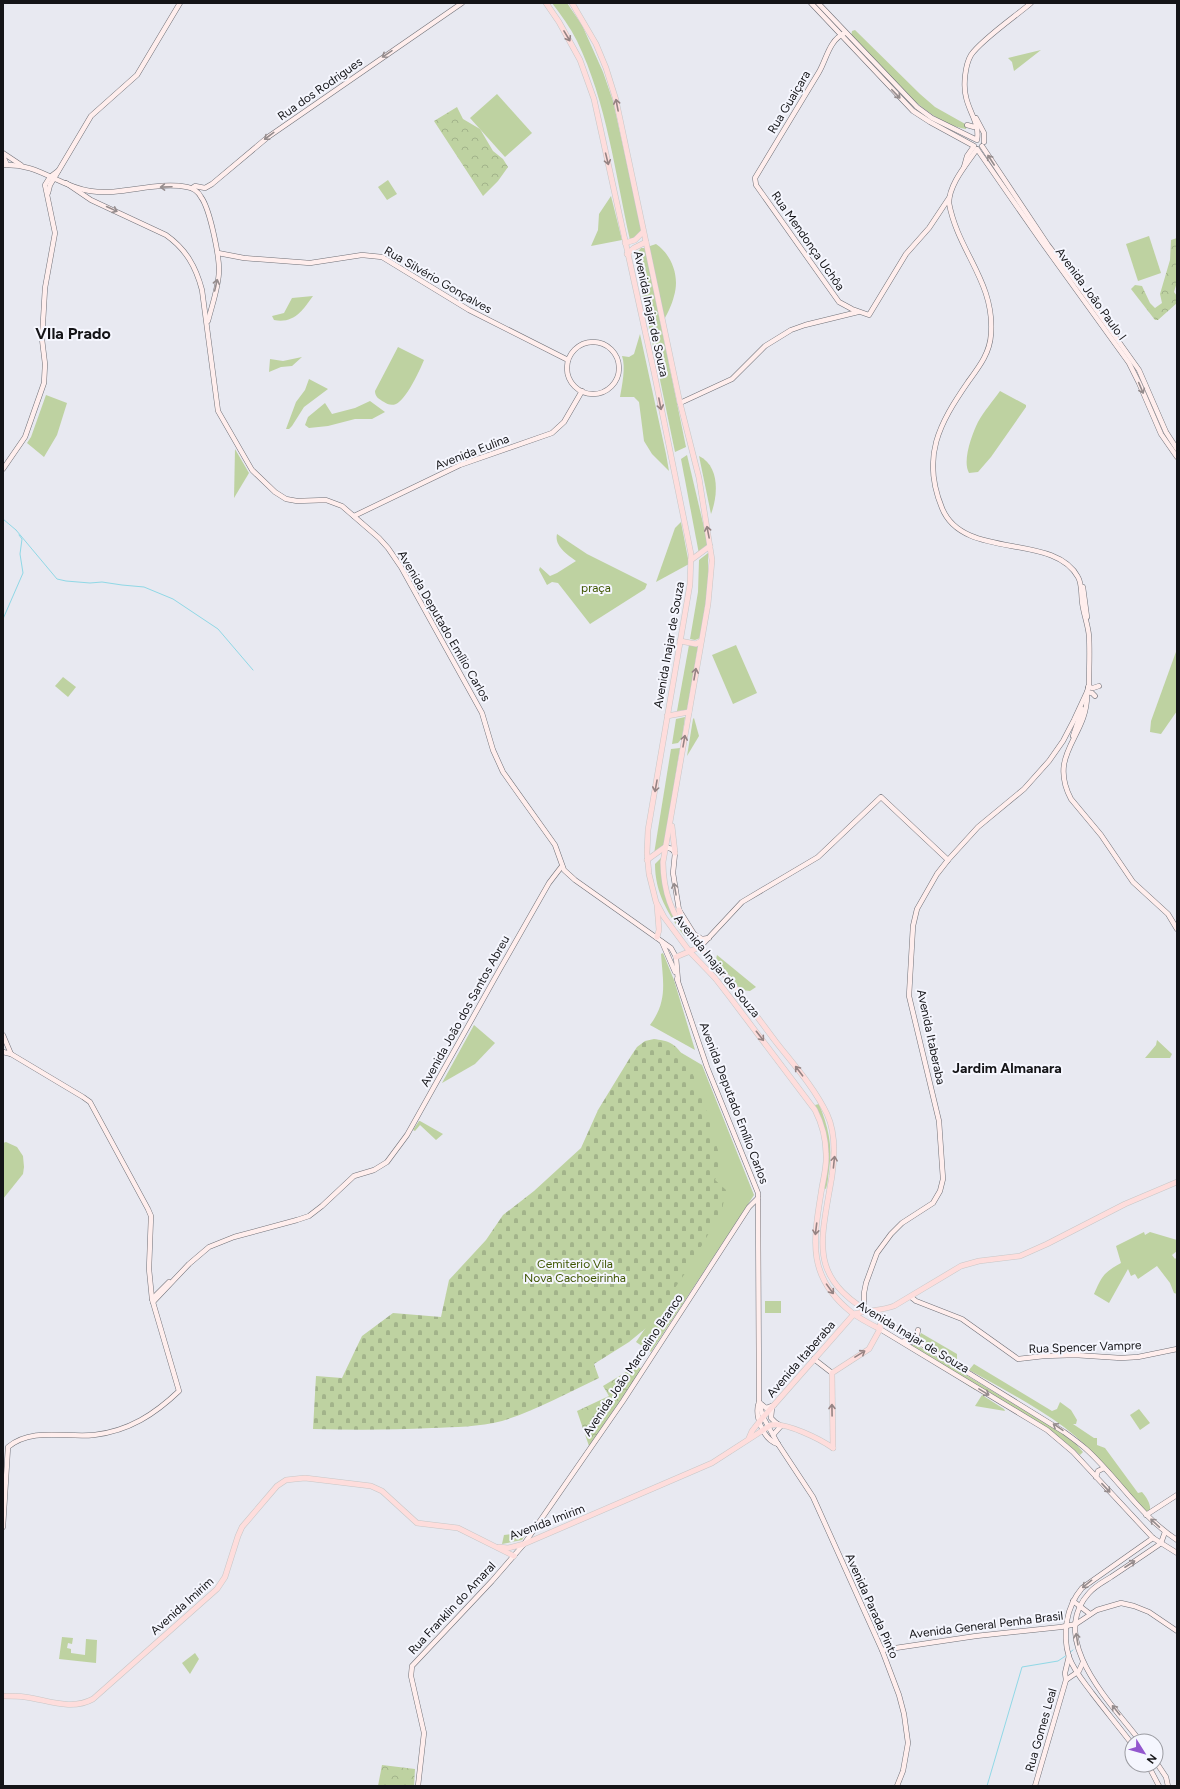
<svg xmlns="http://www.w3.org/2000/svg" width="1180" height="1789" viewBox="0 0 1180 1789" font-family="Figtree,sans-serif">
  <defs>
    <pattern id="forest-crowns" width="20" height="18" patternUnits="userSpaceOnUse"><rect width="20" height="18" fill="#bed2a1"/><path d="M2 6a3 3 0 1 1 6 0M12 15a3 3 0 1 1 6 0" fill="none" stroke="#a2b38a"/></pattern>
    <pattern id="cemetery-stones" width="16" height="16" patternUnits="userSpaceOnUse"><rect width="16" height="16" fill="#bed2a1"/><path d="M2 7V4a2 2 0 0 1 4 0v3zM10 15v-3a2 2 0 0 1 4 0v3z" fill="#a2b38a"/></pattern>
  </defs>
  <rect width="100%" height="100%" fill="#e8e9f1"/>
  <g fill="#bed2a1">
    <path d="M552 3H567L582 25 603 72 613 101 642 232 630 240C615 173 607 103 577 41 570 27 561 15 552 3Z"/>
    <path d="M855 30 920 94 935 107 967 125 966 129C925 123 880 66 851 36L852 31Z"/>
    <path d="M1041 50 1014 71 1012 62 1008 58Z"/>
    <path d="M497 94 532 133 505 157 470 118Z"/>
    <path d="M388 180 397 194 387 200 378 187Z"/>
    <path d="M611 196 622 240 591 246 598 230 599 214Z"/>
    <path d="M1149 236 1161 273 1138 281 1126 244Z"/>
    <path d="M656 244C672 255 680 277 674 296 672 305 667 314 663 322L647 247Z"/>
    <path d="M641 248H645L686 447 675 452 637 269 635 255Z"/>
    <path d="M313 296C303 310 294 324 274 320L272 316 284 313 292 298Z"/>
    <path d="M640 334 666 454 669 471 652 454 644 441 639 402 634 397H620C622 386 626 367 622 356L629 357 634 354Z"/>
    <path d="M398 347 424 360C420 370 406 400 396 404 391 406 387 404 384 402 379 399 375 397 375 391Z"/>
    <path d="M302 357 292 366 281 367 269 372 270 359 283 361Z"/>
    <path d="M309 379 328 389 304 407 292 426 289 429H286L296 402 305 390Z"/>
    <path d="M1000 391 1026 405V407L991 457 978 472 969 473C962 461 972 434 978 422 984 411 993 401 1000 391Z"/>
    <path d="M46 395 67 403 57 435 44 457 27 443 31 437Z"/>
    <path d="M370 401 385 412 372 419H355L328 426 309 428 305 425 308 417 325 403 332 414 355 408Z"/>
    <path d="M235 449 249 473 234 498Z"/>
    <path d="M687 455 707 540 708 546 699 554 681 459Z"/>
    <path d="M699 456C720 466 718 496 711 514Z"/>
    <path d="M681 522 689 564 656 582 675 528Z"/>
    <path d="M557 534 587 554 647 584 645 589 590 624 558 583 552 582 547 585 539 570 540 567 550 576 557 573 576 561C568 555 554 546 557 534Z"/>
    <path d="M708 553V587L700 638 695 640 690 639 698 592 699 560Z"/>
    <path d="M689 645 698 646 687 710 677 711Z"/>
    <path d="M736 645 757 693 733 704 712 655Z"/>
    <path d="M1177 649V711L1161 734 1150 732 1151 721Z"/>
    <path d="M63 677 76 687 68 697 55 686Z"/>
    <path d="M685 717 682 738 678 743 672 744 676 719Z"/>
    <path d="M694 718 699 736 687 756 693 719Z"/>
    <path d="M680 748 664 846 654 854 671 749Z"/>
    <path d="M663 856 667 899 685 937C668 914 655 893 655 864Z"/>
    <path d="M663 953 674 980 695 1050 650 1025C668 1001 663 982 661 954Z"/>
    <path d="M717 955 756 987 750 991 741 990 716 959Z"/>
    <path d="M474 1025 495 1043 475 1064 442 1083Z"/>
    <path d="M1157 1040 1172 1054 1170 1058H1145L1156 1045Z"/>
    <path d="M680 1052 702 1065 754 1195 651 1352 636 1342 659 1308 705 1117Z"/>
    <path d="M819 1104C828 1126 833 1146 829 1170 828 1176 828 1183 826 1189L824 1188V1130L821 1117 815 1105Z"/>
    <path d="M419 1121H420L443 1134 436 1140 420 1125 415 1131 413 1130Z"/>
    <path d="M6 1142 17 1147 23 1156 24 1167 23 1174 3 1199V1143Z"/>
    <path d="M1144 1232 1145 1235 1150 1232 1177 1240V1251L1172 1255 1175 1259 1177 1257V1294L1174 1293 1170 1283 1157 1266 1138 1279 1135 1274 1131 1276 1128 1269 1109 1303 1094 1294C1102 1276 1103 1273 1121 1263L1116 1246Z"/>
    <rect x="765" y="1301" width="16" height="12"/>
    <path d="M921 1333 957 1354V1361L954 1362 918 1339Z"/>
    <path d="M915 1344 1060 1432 1075 1443 1083 1452 1080 1455C1050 1427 1013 1409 977 1389L975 1390 909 1346Z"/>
    <path d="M974 1364 1052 1411 1057 1409 1060 1402 1071 1410 1077 1420 1076 1424H1073L1094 1438H1097V1445L1105 1448 1138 1493 1142 1492C1147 1498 1151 1504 1150 1511L1146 1514C1121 1484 1096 1451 1064 1427 1034 1405 1001 1388 969 1370Z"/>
    <path d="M982 1395 1004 1409 1005 1411 975 1406Z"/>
    <path d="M1139 1409 1150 1423 1140 1430 1130 1415Z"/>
    <path d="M527 1532 522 1540 502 1544 504 1535Z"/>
    <path d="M62 1637 73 1638 72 1644 68 1643 67 1648 71 1649V1653L85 1655 86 1639 97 1640 96 1663 59 1659Z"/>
    <path d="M195 1653 199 1659 190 1674 182 1663Z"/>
  </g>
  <g fill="url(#forest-crowns)">
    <path d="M457 107 463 119 480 129 493 151 503 159 508 167 498 181 483 196 434 121Z"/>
    <path d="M1177 238V282L1174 292 1177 296V303L1158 320H1155L1131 289 1135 285 1142 286 1150 303 1155 308 1162 303 1160 294 1170 260 1171 240Z"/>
    <path d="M636 1366 642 1369 589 1446 577 1411 609 1396 603 1386Z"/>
    <path d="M382 1765 415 1769 414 1786H378Z"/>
  </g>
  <path fill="url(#cemetery-stones)" d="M654 1039C660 1040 666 1040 672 1044 695 1058 714 1137 722 1164L715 1180 726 1190 722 1210 716 1221 688 1269 657 1314 646 1328 629 1342 594 1364 599 1378C567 1393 535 1411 502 1421 479 1427 455 1427 432 1428 392 1430 353 1430 313 1429L316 1376 342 1378 362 1336 393 1313 441 1317 449 1280 486 1240 503 1215 534 1191 581 1148 598 1110 631 1056 637 1047 645 1041Z"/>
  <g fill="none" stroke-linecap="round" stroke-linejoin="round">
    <g stroke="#90d8e6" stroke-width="1">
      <path d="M3 519 16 530"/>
      <path d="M16 530 57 579 66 581 90 583 102 582 122 585 144 587 173 599 218 629 253 670"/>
      <path d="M3 619 23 573 20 554 22 539 19 535"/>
      <path d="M1069 1653 1073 1650"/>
      <path d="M987 1786 1022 1667 1058 1661 1067 1655"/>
    </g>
    <defs>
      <g id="secondary">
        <path d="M811 3 913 111 930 122 974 146 967 156 964 167"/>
        <path d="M818 3 917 107 932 118 977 140C980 124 969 112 966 97 963 86 965 65 971 55 981 40 1016 16 1031 3"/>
        <path d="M845 33C829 40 827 58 819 72L755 178 756 185 839 302 852 309 869 315 906 254 929 228 949 198"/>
        <path d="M976 118 984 133V142"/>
        <path d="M967 125 974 127 976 125"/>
        <path d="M982 146 1048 245 1082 290 1139 370 1166 432 1177 449"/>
        <path d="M977 149 1041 241 1129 363 1139 383 1161 434 1177 457"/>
        <path d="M3 153 21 165"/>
        <path d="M3 156 7 165"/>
        <path d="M3 165C38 163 58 186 90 191 122 196 155 181 187 187 193 188 198 191 201 197 210 209 219 255 219 270 219 286 212 305 208 321"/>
        <path d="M66 183 91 200 166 235C186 249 196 267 202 290L218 411 252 470 275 492 286 499 297 501 326 500 342 506 379 538 388 548 401 567 482 713 493 750 503 772 555 845 564 870 575 880 671 948 676 957 678 981"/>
        <path d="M192 188 195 186 205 188 212 184 268 137 462 3"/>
        <path d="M48 193 50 185 91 116 137 75 180 3"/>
        <path d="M218 253 244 258 310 263 362 255 382 257 469 310 568 360"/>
        <circle cx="593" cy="368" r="26"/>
        <path d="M680 403 732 379 765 346 791 330 805 325 858 312"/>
        <path d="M3 469 25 437 44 383 45 364 42 339 45 288 55 233 45 185 50 177 58 171"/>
        <path d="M354 516 460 465 552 433 564 422 582 391"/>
        <path d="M1083 587 1087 617"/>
        <path d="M1088 687 1093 688 1099 686"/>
        <path d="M1087 692 1092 693 1095 696"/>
        <path d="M1087 694C1088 737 1047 753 1071 799L1101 835 1133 882 1168 914 1177 929"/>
        <path d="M1073 736 1082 709"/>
        <path d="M665 847 672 849 675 853 673 873 679 910 694 934 702 939 709 938"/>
        <path d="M662 942 675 972"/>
        <path d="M700 947 742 902 818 857 881 797 948 860"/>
        <path d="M677 979 707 1067 758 1193 759 1402 763 1417 778 1444 813 1497 882 1650 899 1695 904 1714 908 1743 903 1771 897 1786"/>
        <path d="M3 1035 11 1054"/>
        <path d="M3 1052 11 1054 83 1097 90 1102 148 1209 151 1216 149 1269 152 1299 179 1391C155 1414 129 1431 94 1435 66 1438 32 1427 8 1447L3 1527"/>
        <path d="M911 1297 916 1301 962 1319 1018 1359 1044 1356 1075 1355 1121 1358 1138 1357 1177 1349"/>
        <path d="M152 1299 169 1282"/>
        <path d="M153 1302 189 1264 209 1247 234 1237 297 1220 309 1216 322 1206 354 1176 374 1170 387 1162 407 1135 500 969 549 883 562 866"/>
        <path d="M864 1310V1293L866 1283 877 1253 891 1234 902 1223 933 1203 940 1191 943 1179 939 1121 909 996 913 926 917 909 937 874 948 860 978 827 1024 789 1049 761 1063 741 1074 720 1087 692 1089 685C1089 669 1090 652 1089 636 1088 624 1083 613 1082 601 1081 593 1082 584 1078 577 1054 532 963 561 942 508 921 457 939 424 968 382 979 367 990 353 991 334 995 282 958 252 949 203 949 184 967 164 977 149"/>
        <path d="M881 1319 1064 1432C1071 1437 1079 1443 1086 1449 1118 1478 1140 1516 1177 1540"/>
        <path d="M880 1329 1047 1430 1073 1452 1153 1538 1177 1553"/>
        <path d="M904 1341 911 1342 916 1340 918 1330"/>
        <path d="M814 1359 832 1373"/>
        <path d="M759 1402C754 1415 763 1440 778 1444"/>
        <path d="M760 1403 766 1408 774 1405"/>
        <path d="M772 1408 771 1418 775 1422 781 1426 773 1435"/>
        <path d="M1096 1477 1098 1471 1104 1468"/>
        <path d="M1146 1515 1177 1495"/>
        <path d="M1073 1601 1090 1614"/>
        <path d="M882 1650 976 1636 1061 1627 1076 1624 1097 1610 1121 1603 1134 1606 1149 1612 1177 1631"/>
        <path d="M1066 1680 1079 1671 1083 1662"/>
        <path d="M1140 1741C1113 1705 1046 1640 1089 1593 1095 1586 1103 1582 1111 1577 1126 1567 1141 1557 1157 1546L1161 1543 1165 1532"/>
        <path d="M1132 1744C1119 1727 1105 1710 1092 1693 1084 1682 1074 1671 1069 1657 1062 1634 1066 1607 1082 1588L1153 1538"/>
        <path d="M1156 1762 1166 1777 1168 1786"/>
        <path d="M1148 1765 1159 1786"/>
        <path d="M418 1786 424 1733 411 1676 412 1666 492 1581 524 1544 623 1401 749 1207 758 1198"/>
        <path d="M1035 1786 1066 1680 1065 1673 1069 1656"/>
      </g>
      <g id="primary">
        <path d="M546 3 559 22 580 60 594 99 654 372 691 554 690 584 648 830 647 853 649 874 656 902 664 917 690 952 715 978 729 996 815 1110C822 1124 826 1138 826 1154 827 1165 824 1176 822 1187 814 1238 805 1275 851 1312 860 1319 870 1324 880 1329"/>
        <path d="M572 3 596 44 606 68 616 100 680 403 699 478 712 560 708 604 663 862C663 890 672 916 690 937 700 948 712 958 721 970 740 993 758 1018 776 1042 794 1065 814 1087 827 1114 836 1133 835 1155 832 1176 820 1247 807 1279 881 1319"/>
        <path d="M625 243 635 240 643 232"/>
        <path d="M627 254 634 248 646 242"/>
        <path d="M691 560 710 546"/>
        <path d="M680 641 696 644 701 641"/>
        <path d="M667 716 689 712"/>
        <path d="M672 826 675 853"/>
        <path d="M647 860 665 847"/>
        <path d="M657 905 659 930 657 937"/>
        <path d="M679 910 682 921"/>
        <path d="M676 957 700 947"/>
        <path d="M749 1438 752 1431 759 1422 854 1314C867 1310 881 1311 894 1306L961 1266 979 1261 1020 1256 1047 1244 1125 1204 1177 1182"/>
        <path d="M833 1448 832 1373 869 1349 880 1329 881 1316"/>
        <path d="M499 1547 508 1548 524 1544 712 1463 771 1425C786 1422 820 1439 833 1448"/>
        <path d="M3 1696C10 1696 18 1696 25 1697 48 1700 71 1711 93 1699L217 1589 225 1577 238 1536 242 1527 277 1486 286 1480 295 1479 305 1478 371 1486 382 1491 417 1523 458 1528 514 1556"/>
      </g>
    </defs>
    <use href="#secondary" stroke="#707178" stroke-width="5.5"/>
    <use href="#primary" stroke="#c7c7c7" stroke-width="6"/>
    <use href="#secondary" stroke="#ffeeed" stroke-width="4.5"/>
    <use href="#primary" stroke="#fedddc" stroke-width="5"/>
  </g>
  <defs><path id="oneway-shaft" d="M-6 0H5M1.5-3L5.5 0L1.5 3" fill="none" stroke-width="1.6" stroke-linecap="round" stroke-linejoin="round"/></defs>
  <g stroke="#958383">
    <use href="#oneway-shaft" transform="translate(567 36) rotate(59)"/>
    <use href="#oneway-shaft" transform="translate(617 105) rotate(-101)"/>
    <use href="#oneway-shaft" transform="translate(607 159) rotate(76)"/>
    <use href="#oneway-shaft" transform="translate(660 404) rotate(79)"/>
    <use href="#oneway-shaft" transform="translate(708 532) rotate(-101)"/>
    <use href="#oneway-shaft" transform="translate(695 674) rotate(-80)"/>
    <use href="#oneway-shaft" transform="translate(684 741) rotate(-80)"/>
    <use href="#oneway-shaft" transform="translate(656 786) rotate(100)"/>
    <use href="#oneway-shaft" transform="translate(760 1036) rotate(52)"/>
    <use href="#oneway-shaft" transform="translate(799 1071) rotate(-127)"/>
    <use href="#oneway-shaft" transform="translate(834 1162) rotate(-84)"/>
    <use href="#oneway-shaft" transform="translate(816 1229) rotate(97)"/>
    <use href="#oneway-shaft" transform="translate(830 1289) rotate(54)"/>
    <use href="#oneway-shaft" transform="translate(860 1354) rotate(-32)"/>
    <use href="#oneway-shaft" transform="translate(832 1410) rotate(-91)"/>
  </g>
  <g stroke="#958c8d">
    <use href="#oneway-shaft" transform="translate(387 54) rotate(146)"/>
    <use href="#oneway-shaft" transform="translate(896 94) rotate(46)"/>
    <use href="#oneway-shaft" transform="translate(269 136) rotate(143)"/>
    <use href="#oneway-shaft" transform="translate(991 160) rotate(-123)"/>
    <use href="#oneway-shaft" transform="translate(166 187) rotate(178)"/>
    <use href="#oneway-shaft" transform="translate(112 209) rotate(25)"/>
    <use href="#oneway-shaft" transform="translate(216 285) rotate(-77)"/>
    <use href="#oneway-shaft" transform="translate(1141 388) rotate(67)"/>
    <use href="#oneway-shaft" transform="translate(675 889) rotate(-100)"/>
    <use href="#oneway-shaft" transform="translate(984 1392) rotate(31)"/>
    <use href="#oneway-shaft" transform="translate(1058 1427) rotate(-146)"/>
    <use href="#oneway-shaft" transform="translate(1106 1488) rotate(47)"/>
    <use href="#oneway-shaft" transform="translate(1155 1523) rotate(-137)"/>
    <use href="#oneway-shaft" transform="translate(1130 1564) rotate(-33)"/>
    <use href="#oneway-shaft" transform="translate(1087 1584) rotate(141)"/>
    <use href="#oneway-shaft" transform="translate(1077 1639) rotate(-99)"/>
    <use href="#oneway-shaft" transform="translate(1116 1710) rotate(-129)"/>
  </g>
  <g text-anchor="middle" stroke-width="4" stroke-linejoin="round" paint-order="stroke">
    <g font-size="12" fill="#141417" stroke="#f5f6fe">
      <text transform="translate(320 89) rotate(-35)" y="4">Rua dos Rodrigues</text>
      <text transform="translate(789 102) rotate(-59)" y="4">Rua Guaiçara</text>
      <text transform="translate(808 241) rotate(55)" y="4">Rua Mendonça Uchôa</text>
      <text transform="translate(438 280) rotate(30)" y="4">Rua Silvério Gonçalves</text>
      <text transform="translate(1091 294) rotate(54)" y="4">Avenida João Paulo I</text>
      <text transform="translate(651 314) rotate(78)" y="4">Avenida Inajar de Souza</text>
      <text transform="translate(472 452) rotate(-21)" y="4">Avenida Eulina</text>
      <text transform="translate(444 626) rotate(60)" y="4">Avenida Deputado Emílio Carlos</text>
      <text transform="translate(669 645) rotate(-80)" y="4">Avenida Inajar de Souza</text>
      <text transform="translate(717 966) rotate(51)" y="4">Avenida Inajar de Souza</text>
      <text transform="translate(465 1011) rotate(-61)" y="4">Avenida João dos Santos Abreu</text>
      <text transform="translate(931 1037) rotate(78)" y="4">Avenida Itaberaba</text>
      <text transform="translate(734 1103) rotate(69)" y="4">Avenida Deputado Emílio Carlos</text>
      <text transform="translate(913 1337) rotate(31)" y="4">Avenida Inajar de Souza</text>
      <text transform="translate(1085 1347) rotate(-2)" y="4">Rua Spencer Vampre</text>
      <text transform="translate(801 1359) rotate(-49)" y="4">Avenida Itaberaba</text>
      <text transform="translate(633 1365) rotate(-56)" y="4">Avenida João Marcelino Branco</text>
      <text transform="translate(547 1522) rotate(-21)" y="4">Avenida Imirim</text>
      <text transform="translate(182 1606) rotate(-42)" y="4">Avenida Imirim</text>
      <text transform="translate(872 1606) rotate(66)" y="4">Avenida Parada Pinto</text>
      <text transform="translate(452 1608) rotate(-47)" y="4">Rua Franklin do Amaral</text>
      <text transform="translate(986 1625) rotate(-7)" y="4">Avenida General Penha Brasil</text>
      <text transform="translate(1041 1730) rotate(-74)" y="4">Rua Gomes Leal</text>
    </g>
    <g font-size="12" fill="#3e5501" stroke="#f5f6fe">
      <text x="596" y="592">praça</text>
      <text x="575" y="1268">Cemiterio Vila<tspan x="575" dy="14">Nova Cachoeirinha</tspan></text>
    </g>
    <g font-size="14" font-weight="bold" fill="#141417" stroke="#f5f6fe">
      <text x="1007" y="1073">Jardim Almanara</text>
    </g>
    <g font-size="16" font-weight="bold" fill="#141417" stroke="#f5f6fe">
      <text x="73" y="339">VIla Prado</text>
    </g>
  </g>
  <rect width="1180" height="1789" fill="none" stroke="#141417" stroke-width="8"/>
  <g transform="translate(1144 1753) rotate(127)"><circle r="19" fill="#f5f6fe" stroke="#9b9ca2"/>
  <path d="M0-3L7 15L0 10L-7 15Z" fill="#9357ce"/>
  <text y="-6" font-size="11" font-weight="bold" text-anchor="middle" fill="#141417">N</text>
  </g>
</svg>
